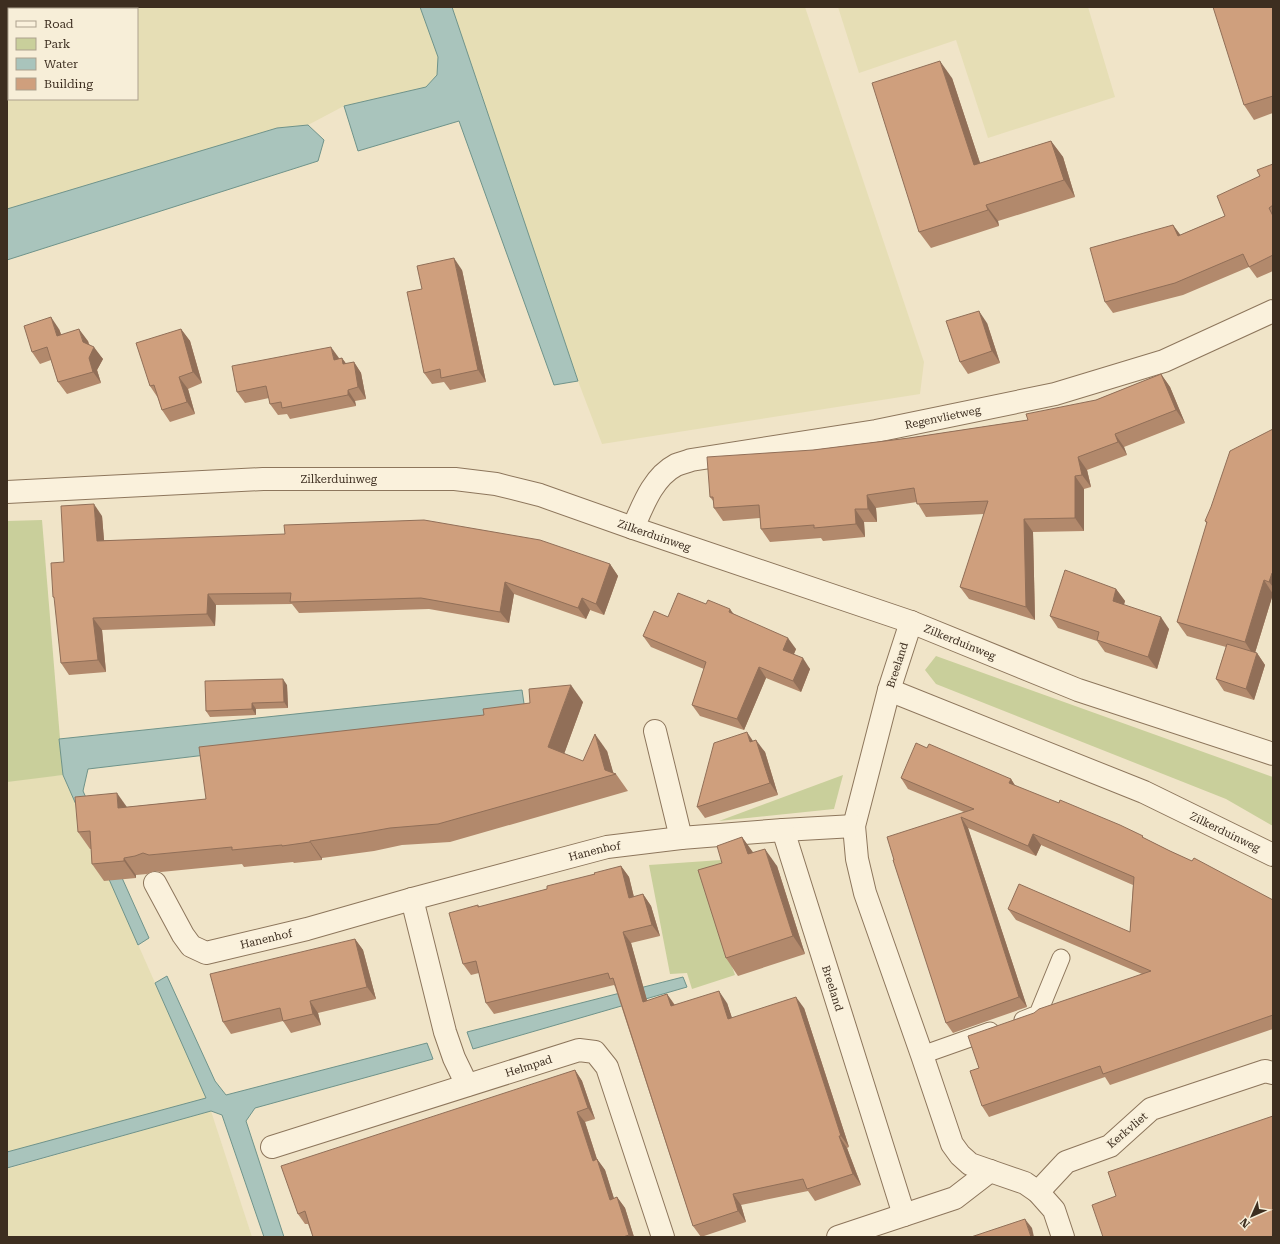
<svg xmlns="http://www.w3.org/2000/svg" width="1280" height="1244" viewBox="0 0 1280 1244" font-family="'Roboto Serif',serif">
  <rect width="100%" height="100%" fill="#f0e4c8"/>
  <g fill="#e6deb5" fill-rule="evenodd">
    <path d="M7 7H420L438 57 437 75 426 87 344 106 308 125 277 128 7 209ZM9 9H137V99H9Z"/>
    <path d="M452 7H805L924 362 920 394 602 444 578 381Z"/>
    <path d="M838 7H1088L1115 97 988 138 956 40 859 73Z"/>
    <path d="M63 775 206 1098 7 1152V780Z"/>
    <path d="M211 1111 252 1237H7V1169Z"/>
  </g>
  <g fill="#c9cf9b">
    <path d="M42 520 63 775 7 782V521Z"/>
    <path d="M936 656 1273 777V826L1226 799 936 684 925 670Z"/>
    <path d="M843 775 834 809 719 821Z"/>
    <path d="M721 860 726 876 703 883 735 975 692 989 687 973 670 974 649 865Z"/>
  </g>
  <g fill="#a9c4bc" stroke="#6f938a">
    <path d="M420 7H452L578 381 554 385 459 121 358 151 344 106 426 87 437 75 438 57Z"/>
    <path d="M308 125 324 140 318 161 7 260V209L277 128Z"/>
    <path d="M522 690 526 717 88 769 83 791 149 938 138 945 63 775 59 739Z"/>
    <path d="M167 976 215 1081 226 1095 427 1043 433 1059 255 1108 246 1121 284 1237H264L222 1115 211 1111 7 1168V1152L206 1098 155 983Z"/>
    <path d="M683 977 687 987 473 1049 467 1032Z"/>
  </g>
  <g fill="none" stroke-linecap="round" stroke-linejoin="round">
    <defs>
      <g id="service">
        <path d="M1023 1020 1038 1014 1061 958"/>
        <path d="M922 1055 990 1031"/>
      </g>
      <g id="minor">
        <path id="s1" d="M633 528C643 505 653 477 676 465 681 463 686 462 691 460L876 431 1055 394 1164 361 1273 311"/>
        <path d="M911 622 889 690 854 826 857 859 865 893 922 1055 952 1144 960 1155 970 1164 1025 1183 1038 1192 1054 1210 1063 1237"/>
        <path id="s2" d="M889 690 1144 792 1273 855"/>
        <path d="M655 731 681 838"/>
        <path id="s3" d="M854 826 783 830 904 1215"/>
        <path id="s4" d="M155 883 183 935 191 946 206 953 307 929 412 899 607 847 681 838 783 830"/>
        <path d="M412 899 445 1032 454 1058 467 1085"/>
        <path id="s5" d="M272 1147 579 1050 595 1052 607 1067 663 1237"/>
        <path d="M1038 1192 1066 1162 1110 1146 1151 1109 1265 1071 1273 1073"/>
        <path d="M838 1237 955 1198 990 1171"/>
      </g>
      <g id="tertiary">
        <path id="s6" d="M7 492 263 479H455L496 484 540 495 633 528 911 622 1078 690 1273 754"/>
      </g>
    </defs>
    <use href="#service" stroke="#8d765c" stroke-width="19"/>
    <use href="#minor" stroke="#8d765c" stroke-width="24"/>
    <use href="#tertiary" stroke="#8d765c" stroke-width="24"/>
    <use href="#service" stroke="#faf1dc" stroke-width="17"/>
    <use href="#minor" stroke="#faf1dc" stroke-width="22"/>
    <use href="#tertiary" stroke="#faf1dc" stroke-width="22"/>
  </g>
  <g fill="#b2896c">
    <path d="M1273 7V113L1254 120 1244 105Z"/>
    <path d="M952 78 980 163 1051 141 1063 157 1075 197 998 221 999 226 931 248 919 232Z"/>
    <path d="M1273 164V271L1257 278 1249 267 1183 295 1113 313 1105 302 1173 225 1180 235 1225 216 1260 176Z"/>
    <path d="M462 270 486 382 450 390 444 382 432 384 424 373 422 289Z"/>
    <path d="M987 323 1000 363 968 374 960 362Z"/>
    <path d="M59 329 61 334 88 341 89 344 103 359 97 370 101 383 67 394 58 382 51 360 40 364 32 352Z"/>
    <path d="M181 329 190 341 202 383 188 389 195 414 170 422 162 410 158 398 150 386Z"/>
    <path d="M342 358 346 364 354 362 361 373 366 399 355 401 356 406 290 419 287 414 278 415 270 404 269 398 245 403 237 392Z"/>
    <path d="M1161 374 1170 387 1185 423 1124 447 1127 455 1087 470 1091 487 1084 489V531L1033 532 1035 620 969 599 960 587 984 514 926 517 917 502 876 508 877 522H864L865 537 823 541 821 538 770 542 761 529 760 518 723 521 714 508V502L710 497 813 450 909 438 1028 420 1096 400Z"/>
    <path d="M1273 429V594L1255 653H1257L1265 665 1254 700 1224 691 1216 679 1226 647 1187 636 1177 622 1207 524 1205 521Z"/>
    <path d="M102 516 104 540 610 564 618 576 604 615 590 610 586 619 514 594 509 623 429 609 299 613 292 604 216 605 215 626 102 630 106 672 69 675 61 663 55 599 53 597 64 562Z"/>
    <path d="M1116 589 1125 601 1124 605 1169 629 1157 669 1105 652 1097 641 1058 628 1050 616Z"/>
    <path d="M706 604 734 614 796 649 794 654 810 669 801 692 766 678 744 730 700 716 692 705 704 669 651 647 643 636 668 617Z"/>
    <path d="M287 685 288 708 256 709V715L210 717 206 711Z"/>
    <path d="M583 702 564 754 583 761 607 751 613 773 616 774 628 791 450 842 402 845 374 851 322 858V860L294 863 293 862 244 867 242 864 161 872 155 871 147 874 136 875V878L104 881 92 864 91 849H90L78 832 127 807 206 799 484 715Z"/>
    <path d="M753 741 765 752 778 795 705 818 697 807Z"/>
    <path d="M927 748 1011 779 1015 786 1144 838 1170 851 1273 900V1029L1110 1085 1105 1077 989 1117 982 1106 979 1068 1142 974 1016 920 1008 909 1130 932 1133 885 1041 845 1036 856 968 828 1027 1007 953 1033 946 1023 894 860 964 812 908 789 901 778Z"/>
    <path d="M742 837 753 853 777 866 805 954 738 976 726 958 722 863Z"/>
    <path d="M621 866 629 877 634 897 643 894 651 906 660 936 631 943 647 1001 667 994 675 1005 727 1003 732 1018 804 1008 849 1147 847 1148 861 1185 815 1201 808 1191 741 1205 746 1222 701 1237 693 1226 615 987 614 985 494 1014 486 1003 479 973 471 975 463 964 478 905 479 907 547 889Z"/>
    <path d="M355 939 363 950 376 999 318 1013 321 1025 291 1033 283 1021 231 1034 223 1022Z"/>
    <path d="M575 1070 582 1081 595 1119 585 1122 597 1159 605 1170 614 1199 617 1197 625 1208 634 1237H313L308 1224H305L298 1214Z"/>
  </g>
  <g fill="#916f58">
    <path d="M940 61 952 78 986 181 974 165Z"/>
    <path d="M1051 141 1063 157 1075 197 1064 180Z"/>
    <path d="M986 205 998 221 999 226 988 210Z"/>
    <path d="M1173 225 1182 237 1178 236Z"/>
    <path d="M454 258 462 270 486 382 478 370Z"/>
    <path d="M979 311 987 323 1000 363 992 351Z"/>
    <path d="M51 317 59 329 66 348 57 336Z"/>
    <path d="M79 329 88 341 91 353 94 347 103 359 97 370 101 383 93 372Z"/>
    <path d="M181 329 190 341 202 383 193 372Z"/>
    <path d="M331 347 339 358 341 371 334 360Z"/>
    <path d="M342 358 350 369 343 364Z"/>
    <path d="M354 362 361 373 366 399 358 387Z"/>
    <path d="M1161 374 1170 387 1185 423 1176 410Z"/>
    <path d="M179 377 188 389 195 414 187 402Z"/>
    <path d="M348 390 355 401 356 406 348 395Z"/>
    <path d="M1115 434 1124 447 1127 455 1118 442Z"/>
    <path d="M1078 457 1087 470 1091 487 1082 475Z"/>
    <path d="M1075 476 1084 489V531L1075 518Z"/>
    <path d="M867 495 876 508 877 522 868 509Z"/>
    <path d="M94 504 102 516 105 552 97 541Z"/>
    <path d="M855 509 864 522 865 537 856 524Z"/>
    <path d="M1024 519 1033 532 1035 620 1026 607Z"/>
    <path d="M610 564 618 576 604 615 596 604Z"/>
    <path d="M1272 573 1273 574V587L1269 582Z"/>
    <path d="M1264 580 1273 594 1254 656 1245 642Z"/>
    <path d="M505 582 514 594 509 623 500 612Z"/>
    <path d="M1116 589 1125 601 1121 613 1113 601Z"/>
    <path d="M208 594 216 605 215 626 207 614Z"/>
    <path d="M582 598 590 610 586 619 578 608Z"/>
    <path d="M730 609 738 620 729 612Z"/>
    <path d="M1161 617 1169 629 1157 669 1148 657Z"/>
    <path d="M93 618 102 630 106 672 98 660Z"/>
    <path d="M788 638 796 649 791 661 783 650Z"/>
    <path d="M1257 653 1265 665 1254 700 1246 689Z"/>
    <path d="M803 658 810 669 801 692 793 681Z"/>
    <path d="M759 667 766 678 744 730 737 719Z"/>
    <path d="M283 679 287 685 288 708 284 702Z"/>
    <path d="M571 685 583 702 560 765 548 747Z"/>
    <path d="M252 703 256 709V715L252 709Z"/>
    <path d="M747 732 755 744 750 742Z"/>
    <path d="M595 734 607 751 614 775 605 770Z"/>
    <path d="M756 740 765 752 778 795 770 783Z"/>
    <path d="M1011 779 1018 790 1009 783Z"/>
    <path d="M117 793 129 810 118 808Z"/>
    <path d="M961 817 968 828 1027 1007 1019 997Z"/>
    <path d="M1033 834 1041 845 1036 856 1028 846Z"/>
    <path d="M742 837 755 855 748 854Z"/>
    <path d="M310 841 322 858V860L310 842Z"/>
    <path d="M765 849 777 866 805 954 793 936Z"/>
    <path d="M124 858 136 875V878L124 861Z"/>
    <path d="M621 866 629 877 637 910 629 898Z"/>
    <path d="M643 894 651 906 660 936 652 925Z"/>
    <path d="M623 932 631 943 651 1014 643 1002Z"/>
    <path d="M355 939 363 950 376 999 367 987Z"/>
    <path d="M719 991 727 1003 736 1030 728 1019Z"/>
    <path d="M667 994 675 1006H671Z"/>
    <path d="M796 997 804 1008 849 1147 841 1136Z"/>
    <path d="M310 1001 318 1013 321 1025 313 1014Z"/>
    <path d="M575 1070 582 1081 595 1119 588 1108Z"/>
    <path d="M577 1112 585 1122 601 1172 593 1161Z"/>
    <path d="M839 1136 847 1148 861 1185 853 1174Z"/>
    <path d="M597 1159 605 1170 618 1211 610 1200Z"/>
    <path d="M733 1194 741 1205 746 1222 738 1211Z"/>
    <path d="M617 1197 625 1208 634 1237H630L629 1235Z"/>
    <path d="M1025 1219 1032 1228 1034 1237H1031Z"/>
  </g>
  <g fill="#cf9f7d" stroke="#916f58">
    <path d="M1213 7H1273V96L1244 105Z"/>
    <path d="M940 61 974 165 1051 141 1064 180 986 205 988 210 919 232 872 83Z"/>
    <path d="M1273 164V205L1269 208 1273 216V255L1249 267 1243 254 1175 283 1105 302 1090 248 1173 225 1178 236 1225 216 1217 196 1260 176 1257 170Z"/>
    <path d="M454 258 478 370 441 378 440 369 424 373 407 292 422 289 417 266Z"/>
    <path d="M979 311 992 351 960 362 946 321Z"/>
    <path d="M51 317 57 336 79 329 83 342 94 347 89 358 93 372 58 382 47 347 32 352 24 326Z"/>
    <path d="M181 329 193 372 179 377 187 402 162 410 154 385 150 386 136 343Z"/>
    <path d="M331 347 334 360 342 358 343 364 354 362 358 387 348 390V395L282 408 281 402 270 404 266 386 237 392 232 366Z"/>
    <path d="M1161 374 1176 410 1115 434 1118 442 1078 457 1082 475 1075 476V518L1024 519 1026 607 960 587 988 501 917 504 914 488 867 495 868 509H855L856 524 814 528V525L761 529 759 505 714 508 713 497H710L707 457 813 450 909 438 1028 420 1026 414 1096 400Z"/>
    <path d="M1273 429V573H1272L1269 582 1264 580 1245 642 1177 622 1207 522 1205 521 1211 507 1230 451Z"/>
    <path d="M94 504 97 541 285 534 284 525 424 520 540 540 610 564 596 604 582 598 578 608 505 582 500 612 421 598 290 602 291 593 208 594 207 614 93 618 98 660 61 663 54 597H53L51 563 64 562 61 506Z"/>
    <path d="M1065 570 1116 589 1113 601 1161 617 1148 657 1097 640 1099 632 1050 616Z"/>
    <path d="M678 593 706 604 708 600 730 609 729 612 788 638 783 650 803 658 793 681 759 667 737 719 692 705 706 662 643 636 654 611 668 617Z"/>
    <path d="M1227 644 1257 653 1246 689 1216 679Z"/>
    <path d="M283 679 284 702 252 703V709L206 711 205 681Z"/>
    <path d="M571 685 548 747 583 761 595 734 605 770 616 774 438 824 390 828 362 833 310 841V842L282 846V845L232 850V847L149 855 143 853 135 856 124 858V861L92 864 90 831 78 832 75 797 117 793 118 808 206 799 199 747 484 715 483 709 530 703 529 689Z"/>
    <path d="M747 732 750 742 756 740 770 783 697 807 714 743Z"/>
    <path d="M916 743 927 748 929 744 1011 779 1009 783 1059 803 1060 800 1120 825 1143 836 1142 837 1170 851 1192 861 1194 858 1273 900V1015L1103 1074 1100 1066 982 1106 970 1071 979 1068 968 1036 1034 1013 1039 1009 1151 971 1008 909 1019 884 1130 932 1134 877 1033 834 1028 846 961 817 1019 997 946 1023 893 860H894L887 837 974 809 901 778Z"/>
    <path d="M742 837 748 854 765 849 793 936 726 958 698 870 722 863 717 846Z"/>
    <path d="M621 866 629 898 643 894 652 925 623 932 643 1002 667 994 671 1006 719 991 728 1019 796 997 841 1136H839L853 1174 807 1189 803 1179 733 1194 738 1211 693 1226 613 978 610 979 608 973 486 1003 476 961 463 964 449 913 478 905V907L547 889V886L595 874 594 873Z"/>
    <path d="M355 939 367 987 310 1001 313 1014 283 1021 280 1008 223 1022 210 974Z"/>
    <path d="M575 1070 588 1108 577 1112 593 1161 597 1159 610 1200 617 1197 629 1235 623 1237H313L305 1211 298 1214 281 1166Z"/>
    <path d="M1273 1116V1237H1103L1092 1205 1116 1196 1108 1172Z"/>
    <path d="M1025 1219 1031 1237H971Z"/>
  </g>
  <g text-anchor="middle" stroke-width="3.5" stroke-linejoin="round" paint-order="stroke">
    <g font-size="11" fill="#3d2e20" stroke="#f7eed8">
      <text dy="4" stroke="none"><textPath href="#s1" startOffset="349">Regenvlietweg</textPath></text>
      <text dy="4" stroke="none"><textPath href="#s6" startOffset="332">Zilkerduinweg</textPath></text>
      <text dy="4" stroke="none"><textPath href="#s6" startOffset="656">Zilkerduinweg</textPath></text>
      <text dy="4" stroke="none"><textPath href="#s6" startOffset="980">Zilkerduinweg</textPath></text>
      <text transform="translate(897 665) rotate(-72)" y="4">Breeland</text>
      <text dy="4" stroke="none"><textPath href="#s2" startOffset="365">Zilkerduinweg</textPath></text>
      <text dy="4" stroke="none"><textPath href="#s4" startOffset="491">Hanenhof</textPath></text>
      <text dy="4" stroke="none"><textPath href="#s4" startOffset="151">Hanenhof</textPath></text>
      <text dy="4" stroke="none"><textPath href="#s3" startOffset="237">Breeland</textPath></text>
      <text dy="4" stroke="none"><textPath href="#s5" startOffset="269">Helmpad</textPath></text>
      <text transform="translate(1127 1130) rotate(-40)" y="4">Kerkvliet</text>
    </g>
  </g>
  <rect width="1280" height="1244" fill="none" stroke="#3d2e20" stroke-width="16"/>
  <rect x="8" y="8" width="130" height="92" fill="#f7eed8" stroke="#ada18e"/>
  <rect x="16" y="21" width="20" height="6" fill="#faf1dc" stroke="#ada18e"/>
  <text x="44" y="28" font-size="12" fill="#3d2e20">Road</text>
  <rect x="16" y="38" width="20" height="12" fill="#c9cf9b" stroke="#ada18e"/>
  <text x="44" y="48" font-size="12" fill="#3d2e20">Park</text>
  <rect x="16" y="58" width="20" height="12" fill="#a9c4bc" stroke="#ada18e"/>
  <text x="44" y="68" font-size="12" fill="#3d2e20">Water</text>
  <rect x="16" y="78" width="20" height="12" fill="#cf9f7d" stroke="#ada18e"/>
  <text x="44" y="88" font-size="12" fill="#3d2e20">Building</text>
  <g transform="translate(1252 1216) rotate(225)" stroke="#f7eed8" stroke-width="3" paint-order="stroke">
  <path d="M0-3L7 15L0 10L-7 15Z" fill="#3d2e20"/>
  <text y="-6" font-size="11" font-weight="bold" text-anchor="middle" fill="#3d2e20">N</text>
  </g>
</svg>
